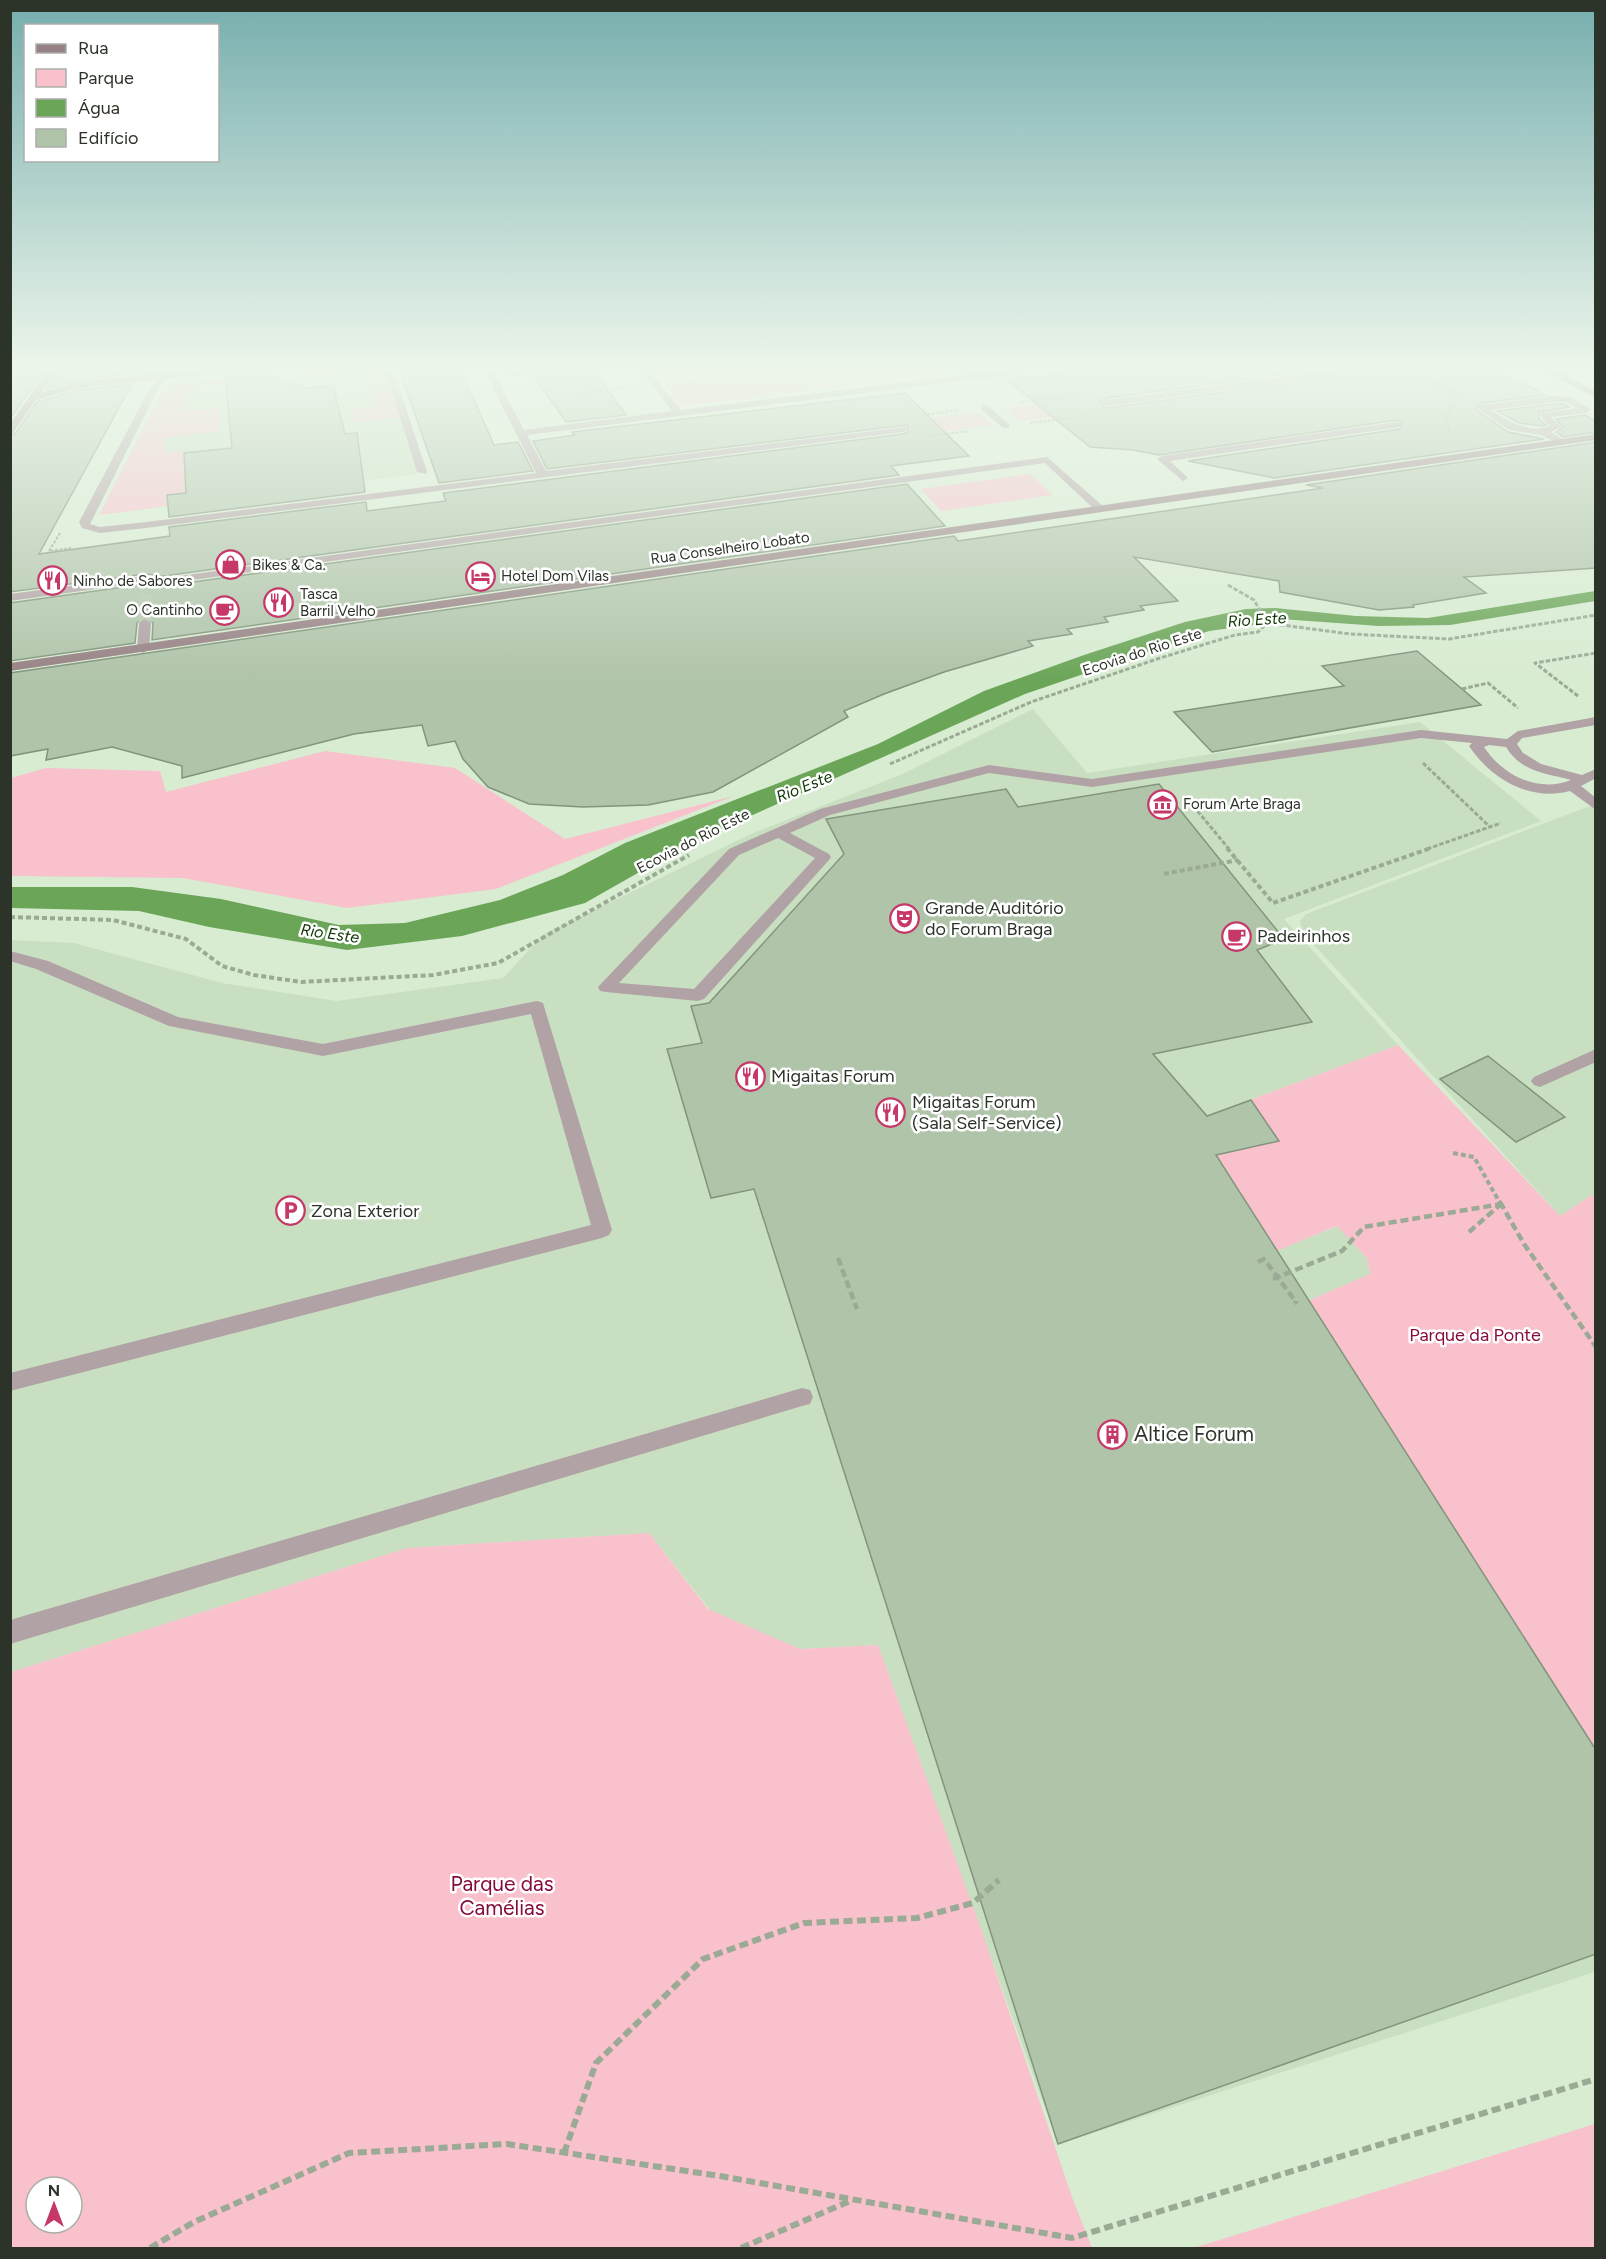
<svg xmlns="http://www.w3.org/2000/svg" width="1606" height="2259" viewBox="0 0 1606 2259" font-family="Figtree,sans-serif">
  <rect width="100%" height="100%" fill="#d8ecd2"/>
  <g fill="#c8e0c1">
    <path d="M341 366H384L417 474 99 515 165 386Z"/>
    <path d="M1033 709 1087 773 1420 722 1541 821 1284 919 1398 1045 1208 1115 1197 1124 1255 1216 1267 1255 1338 1226 1367 1258 1370 1274 1296 1306 1369 1394 1595 1750V1972L1058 2144 878 1645 800 1649 715 1616 649 1533 407 1548 11 1672 10 940 74 943 222 983 337 1001 503 978 543 935 751 834 905 773Z"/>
    <path d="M1595 804V1197L1592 1195 1560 1216 1309 939 1302 929 1300 921 1306 914Z"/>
  </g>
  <g fill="#f8c1cc" fill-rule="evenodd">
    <path d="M341 366H384L400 417 353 422 350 409 376 406 366 373 305 380 303 370Z"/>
    <path d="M652 366H1017L681 406Z"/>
    <path d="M251 376 252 382 208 387 188 392 187 411 219 408 220 431 163 438 166 453 184 451 187 493 168 495V506L99 515 165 386Z"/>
    <path d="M1088 397 1104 410 1020 421 1006 408Z"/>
    <path d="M977 412 992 425 910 436 897 422Z"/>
    <path d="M1030 474 1053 495 941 511 921 489Z"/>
    <path d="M325 751 455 768 565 839 734 796 496 889 347 908 183 878 11 876V778L46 768 160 771 166 792Z"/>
    <path d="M1398 1045 1560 1216 1592 1195 1595 1197V1750L1369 1394 1296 1306 1370 1274 1367 1258 1337 1226 1267 1255 1255 1215 1197 1124 1211 1120 1207 1116Z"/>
    <path d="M649 1533 708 1609 800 1649 878 1645 980 1926 1072 2197 1092 2248H11V1672L407 1548ZM36 2187H72V2223H36Z"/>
    <path d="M1595 2124V2248H1193Z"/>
  </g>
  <path fill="#6ba558" d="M1595 591V601L1450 625 1379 626 1281 619 1267 623 1209 631 1025 694 694 841 585 903 462 936 347 950 209 927 139 911 11 908V887H132L221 899 339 925 405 923 500 900 563 875 625 843 878 744 984 691 1084 655 1185 622 1246 609 1275 608 1356 616 1428 618Z"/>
  <g fill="#b0c4aa" stroke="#82947c" stroke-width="1.5">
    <path d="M10 366H48L10 419Z"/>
    <path d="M61 366H142L138 373 76 380 46 389Z"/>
    <path d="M265 366H273V377L305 388 333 386 345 434 357 433 365 492 169 517 167 495 186 493 184 453 232 448 225 375 259 371Z"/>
    <path d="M398 366H459L494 445 518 442 533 471 439 483Z"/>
    <path d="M580 366H590L626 415 566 422 534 376 574 371Z"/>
    <path d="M1127 366H1347L1107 398 1100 402 1106 408 1383 371 1389 366H1490L1545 395 1482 403 1475 409 1508 432 1544 439 1274 478 1188 461 1400 429 1402 422 1397 420 1159 455 1133 450 1090 447 1007 380Z"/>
    <path d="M132 384 39 554 170 536 169 527 366 502 367 511 446 501 443 493 903 434 908 432 907 425 547 469 533 441 575 435 572 432 905 393 969 456 891 466 899 475 164 576 145 574 10 592V436L15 434 37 402 77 390Z"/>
    <path d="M1552 404H1564L1569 407 1539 412V419L1546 425 1542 426 1519 423 1497 411Z"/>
    <path d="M1585 415 1596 421V432L1563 437 1556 432 1563 427 1556 419Z"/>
    <path d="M1596 442V568L1464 577 1486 593 1413 605 1414 607 1379 610 1280 592 1279 581 1134 557 1178 601 1140 606 1144 610 1104 617 1108 622 1067 629 1072 634 1028 641 1033 646 944 672 884 694 844 711 848 717 713 792 648 805 583 807 529 804 488 787 463 759 455 741 428 746 422 725 354 734 182 778V766L112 747 46 760 48 749 10 756V673L954 536 958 541 1096 521 1323 488 1306 485Z"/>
    <path d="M907 484 945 526 152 640 153 623 144 617 137 623 135 643 10 661V603L145 584 164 586Z"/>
    <path d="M1417 651 1481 705 1212 752 1174 712 1344 686 1322 666Z"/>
    <path d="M1159 784 1284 939 1257 950 1312 1022 1153 1054 1207 1116 1251 1100 1279 1141 1216 1155 1596 1750V1954L1058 2144 754 1189 711 1198 667 1049 702 1043 691 1006 709 1003 844 854 826 819 1006 789 1018 807Z"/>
    <path d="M1488 1056 1565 1117 1516 1142 1440 1079Z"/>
  </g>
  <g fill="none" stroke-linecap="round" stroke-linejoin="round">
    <path stroke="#b6c7b0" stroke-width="13" stroke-dasharray="13 7" stroke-linecap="butt" d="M145 623 146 594"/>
    <g stroke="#9aaa95" stroke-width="2" stroke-dasharray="3 1.5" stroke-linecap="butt">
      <path d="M1417 372 1460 397"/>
      <path d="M1408 373 1464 366"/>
      <path d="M688 381 732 376 735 380"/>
      <path d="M578 394 609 390"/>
      <path d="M612 395 609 390 625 388"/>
      <path d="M1021 402 1080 395"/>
      <path d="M923 415 958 410"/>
      <path d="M1030 423 1085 416"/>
      <path d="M1450 432 1446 417 1453 403"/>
      <path d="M929 436 969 431"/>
      <path d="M60 533 49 551 72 548"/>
    </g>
    <g stroke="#9aaa95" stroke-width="3" stroke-dasharray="4.5 2" stroke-linecap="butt">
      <path d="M1228 585 1254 600 1267 623"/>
      <path d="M1267 623 1350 634 1449 639 1596 615"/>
      <path d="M1462 689 1488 683 1518 708"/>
      <path d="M1578 696 1535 663 1596 653"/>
      <path d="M1423 763 1490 827"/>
      <path d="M890 764 1031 702 1157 659 1235 635 1258 632 1267 623"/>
      <path d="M1185 796 1229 849"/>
      <path d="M1427 849 1501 823"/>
    </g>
    <g stroke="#9aaa95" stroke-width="4" stroke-dasharray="5 3" stroke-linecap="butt">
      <path d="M1227 848 1273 903 1431 848"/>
      <path d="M1164 874 1238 860"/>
      <path d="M10 917 113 920 186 939 222 966 254 975 301 982 433 975 498 963 689 855"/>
      <path d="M1453 1153 1474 1157 1500 1203"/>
    </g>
    <g stroke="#9aaa95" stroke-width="4.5" stroke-dasharray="8 4" stroke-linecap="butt">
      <path d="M1500 1202 1524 1244 1596 1347"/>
      <path d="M1469 1232 1501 1204"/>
      <path d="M838 1258 857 1309"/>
      <path d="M1258 1262 1264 1259 1296 1302 1294 1303"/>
      <path d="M1273 1279 1342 1251 1364 1227 1502 1204"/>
    </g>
    <g stroke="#9aaa95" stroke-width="6" stroke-dasharray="9 4.5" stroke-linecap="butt">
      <path d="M564 2153 596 2063 703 1959 804 1923 917 1918 973 1903 999 1880"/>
      <path d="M150 2248 194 2222 349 2153 507 2144 720 2176 1072 2238 1596 2079"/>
      <path d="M741 2248 850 2201"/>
    </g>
    <g fill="#b1a2a5" fill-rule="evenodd">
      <path d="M384 366H392L427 472 426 474 417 472Z"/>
      <path d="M1552 396 1571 397 1591 410 1586 413 1551 417 1561 427 1551 432 1564 440 1566 442 1561 445 1541 435 1509 430 1477 408 1482 405ZM1552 402H1566L1577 408 1541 413V417L1550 426C1528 434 1508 421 1491 410Z"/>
      <path d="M1047 457 1104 507V511H1096L1045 463 164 584 158 581 164 578Z"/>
      <path d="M1596 717V725L1522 738 1517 744 1523 753 1541 764 1582 775 1596 769V778L1581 786 1596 798V810L1570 791C1530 802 1491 779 1469 746L1472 743 1421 738 1092 787 989 773 830 815 790 833 829 854 831 857 829 860 704 999 698 1001 606 992 600 991 598 987 729 849 820 809 989 765 1092 779 1421 730 1507 739 1518 731ZM1489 745 1506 747C1521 772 1545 773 1571 780 1539 793 1503 776 1484 747ZM778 838 815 858 694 989 619 983 739 855Z"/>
      <path d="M10 951 48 961 178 1017 323 1044 537 1001 543 1003 612 1230 609 1235 602 1238 10 1391V1373L591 1225 531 1014 323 1056 169 1026 36 969 10 961Z"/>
      <path d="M1596 1049V1062L1540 1087 1534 1085 1531 1081 1534 1077Z"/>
      <path d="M802 1388 810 1390 813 1397 810 1404 802 1406 10 1644V1620Z"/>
    </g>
    <g fill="#b1a2a5" fill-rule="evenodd">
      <path d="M166 366H174L173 375 159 387 90 524 100 527 146 522 536 473 482 366H490L524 430 672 411 638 366H646L681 410 1035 366H1059L1055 369 527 435 546 471 906 427V431L903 432 146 528 100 533 82 528 79 522 151 386 165 374Z"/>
      <path d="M504 366H512L515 370 578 366 574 369 512 376 509 375Z"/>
      <path d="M1364 366H1387L1383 369 1107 406 1102 403 1107 400Z"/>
      <path d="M981 405H987L1009 424V428H1003L981 409Z"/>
      <path d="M1397 422 1400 423V427L1170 461 1188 478 1183 481 1157 459 1162 456Z"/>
      <path d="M145 576 164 578 170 581 164 584 145 582 10 601V594Z"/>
      <path d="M145 619 151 623 149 649 143 653 137 649 139 623Z"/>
    </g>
    <g fill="#978185" fill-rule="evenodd">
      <path d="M51 366H59L41 393 76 382 234 366H263L259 369 77 388 36 400 13 433 10 434V424Z"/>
      <path d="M1536 366H1547L1596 391V398Z"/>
      <path d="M1596 434V440L10 671V663Z"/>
    </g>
  </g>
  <linearGradient id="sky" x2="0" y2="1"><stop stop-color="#76aeae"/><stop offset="0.54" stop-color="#edf6eb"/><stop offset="1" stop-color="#edf6eb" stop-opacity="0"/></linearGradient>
  <rect width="1606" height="682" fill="url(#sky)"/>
  <defs>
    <symbol id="shop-ring" viewBox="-11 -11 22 22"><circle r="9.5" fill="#fff" stroke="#c63867" stroke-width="1.5"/><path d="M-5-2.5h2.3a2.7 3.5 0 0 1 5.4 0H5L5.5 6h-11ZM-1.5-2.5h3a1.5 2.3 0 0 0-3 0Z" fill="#c63867"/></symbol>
    <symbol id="hotel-ring" viewBox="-11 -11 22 22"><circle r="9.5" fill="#fff" stroke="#c63867" stroke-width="1.5"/><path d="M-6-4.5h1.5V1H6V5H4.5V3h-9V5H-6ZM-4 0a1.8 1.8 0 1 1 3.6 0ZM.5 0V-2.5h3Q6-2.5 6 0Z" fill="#c63867"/></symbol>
    <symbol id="restaurant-ring" viewBox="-11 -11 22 22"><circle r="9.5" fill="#fff" stroke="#c63867" stroke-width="1.5"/><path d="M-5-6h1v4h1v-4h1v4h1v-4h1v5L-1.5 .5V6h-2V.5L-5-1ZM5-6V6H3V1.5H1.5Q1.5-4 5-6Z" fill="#c63867"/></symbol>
    <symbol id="cafe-ring" viewBox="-11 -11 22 22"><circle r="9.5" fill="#fff" stroke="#c63867" stroke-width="1.5"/><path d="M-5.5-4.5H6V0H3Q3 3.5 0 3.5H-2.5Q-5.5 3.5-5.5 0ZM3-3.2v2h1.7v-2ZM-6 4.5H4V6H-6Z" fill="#c63867"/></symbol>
    <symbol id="museum-ring" viewBox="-11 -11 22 22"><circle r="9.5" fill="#fff" stroke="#c63867" stroke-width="1.5"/><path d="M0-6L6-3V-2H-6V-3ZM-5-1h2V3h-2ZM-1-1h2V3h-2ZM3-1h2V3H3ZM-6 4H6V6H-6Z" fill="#c63867"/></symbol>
    <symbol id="theatre-ring" viewBox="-11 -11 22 22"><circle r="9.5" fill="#fff" stroke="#c63867" stroke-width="1.5"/><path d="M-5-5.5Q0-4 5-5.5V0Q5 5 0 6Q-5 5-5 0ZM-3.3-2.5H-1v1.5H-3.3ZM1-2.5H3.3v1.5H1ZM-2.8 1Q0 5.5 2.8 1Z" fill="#c63867"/></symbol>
    <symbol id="parking-ring" viewBox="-11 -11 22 22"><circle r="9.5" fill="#fff" stroke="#c63867" stroke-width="1.5"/><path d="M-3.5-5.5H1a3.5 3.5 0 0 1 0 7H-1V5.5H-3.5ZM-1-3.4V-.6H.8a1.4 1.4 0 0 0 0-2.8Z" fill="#c63867"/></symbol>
    <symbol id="building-ring" viewBox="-11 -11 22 22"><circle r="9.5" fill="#fff" stroke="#c63867" stroke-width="1.5"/><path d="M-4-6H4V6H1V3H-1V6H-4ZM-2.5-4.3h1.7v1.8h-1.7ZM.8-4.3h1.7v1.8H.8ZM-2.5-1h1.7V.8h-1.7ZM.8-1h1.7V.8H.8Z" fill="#c63867"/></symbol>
  </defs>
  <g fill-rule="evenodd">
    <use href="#shop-ring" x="214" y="548" width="33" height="33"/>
    <use href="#hotel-ring" x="464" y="560" width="33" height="33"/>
    <use href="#restaurant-ring" x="36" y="564" width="33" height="33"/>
    <use href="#restaurant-ring" x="262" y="586" width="33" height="33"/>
    <use href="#cafe-ring" x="208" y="594" width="33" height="33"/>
    <use href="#museum-ring" x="1146" y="788" width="33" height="33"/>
    <use href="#theatre-ring" x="888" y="902" width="33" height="33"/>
    <use href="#cafe-ring" x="1220" y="920" width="33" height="33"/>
    <use href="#restaurant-ring" x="734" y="1060" width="33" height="33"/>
    <use href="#restaurant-ring" x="874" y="1096" width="33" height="33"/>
    <use href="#parking-ring" x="274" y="1194" width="33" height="33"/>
    <use href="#building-ring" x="1096" y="1418" width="33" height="33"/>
  </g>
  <g text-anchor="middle" stroke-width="5" stroke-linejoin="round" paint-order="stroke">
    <g font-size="15" fill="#2c3429" stroke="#fff">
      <text transform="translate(730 548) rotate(-8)" y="5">Rua Conselheiro Lobato</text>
      <text transform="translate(1142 652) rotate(-18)" y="5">Ecovia do Rio Este</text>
      <text transform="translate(693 841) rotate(-27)" y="5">Ecovia do Rio Este</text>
    </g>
    <g font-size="15" fill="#2c3429" stroke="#fff" text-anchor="start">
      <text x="252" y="570">Bikes &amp; Ca.</text>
      <text x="501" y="581">Hotel Dom Vilas</text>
      <text x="73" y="586">Ninho de Sabores</text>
      <text x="300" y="599">Tasca<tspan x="300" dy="17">Barril Velho</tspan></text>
      <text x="203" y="615" text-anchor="end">O Cantinho</text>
      <text x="1183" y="809">Forum Arte Braga</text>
    </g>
    <g font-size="16" font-style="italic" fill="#0c3400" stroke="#fff">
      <text transform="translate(1257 619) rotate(-4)" y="6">Rio Este</text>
      <text transform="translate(804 786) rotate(-22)" y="6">Rio Este</text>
      <text transform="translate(330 933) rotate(8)" y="6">Rio Este</text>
    </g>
    <g font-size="18" fill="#2c3429" stroke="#fff" text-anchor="start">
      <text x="925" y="914">Grande Auditório<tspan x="925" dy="21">do Forum Braga</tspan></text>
      <text x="1257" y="942">Padeirinhos</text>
      <text x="771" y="1082">Migaitas Forum</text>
      <text x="912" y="1108">Migaitas Forum<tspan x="912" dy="21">(Sala Self-Service)</tspan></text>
      <text x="311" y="1217">Zona Exterior</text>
    </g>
    <g font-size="18" fill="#850c3d" stroke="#fff">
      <text x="1475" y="1341">Parque da Ponte</text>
    </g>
    <g font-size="21" fill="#2c3429" stroke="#fff" text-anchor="start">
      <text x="1134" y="1441">Altice Forum</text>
    </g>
    <g font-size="21" fill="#850c3d" stroke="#fff">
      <text x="502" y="1891">Parque das<tspan x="502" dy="24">Camélias</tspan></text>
    </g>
  </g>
  <rect width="1606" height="2259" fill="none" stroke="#2c3429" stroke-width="24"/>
  <rect x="24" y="24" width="195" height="138" fill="#ffffff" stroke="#abaea9" stroke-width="1.5"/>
  <rect x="36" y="44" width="30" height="9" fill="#978185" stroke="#abaea9" stroke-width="1.5"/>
  <text x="78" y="54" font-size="18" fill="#2c3429">Rua</text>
  <rect x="36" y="69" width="30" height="18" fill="#f8c1cc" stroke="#abaea9" stroke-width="1.5"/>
  <text x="78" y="84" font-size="18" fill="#2c3429">Parque</text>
  <rect x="36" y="99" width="30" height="18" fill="#6ba558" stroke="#abaea9" stroke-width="1.5"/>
  <text x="78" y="114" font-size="18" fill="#2c3429">Água</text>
  <rect x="36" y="129" width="30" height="18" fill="#b0c4aa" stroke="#abaea9" stroke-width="1.5"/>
  <text x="78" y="144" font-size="18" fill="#2c3429">Edifício</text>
  <g transform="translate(54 2205)"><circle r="28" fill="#ffffff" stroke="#abaea9" stroke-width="1.5"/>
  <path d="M0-4.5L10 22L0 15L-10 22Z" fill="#c63867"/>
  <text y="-9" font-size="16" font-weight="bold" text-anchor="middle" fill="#2c3429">N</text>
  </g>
</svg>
